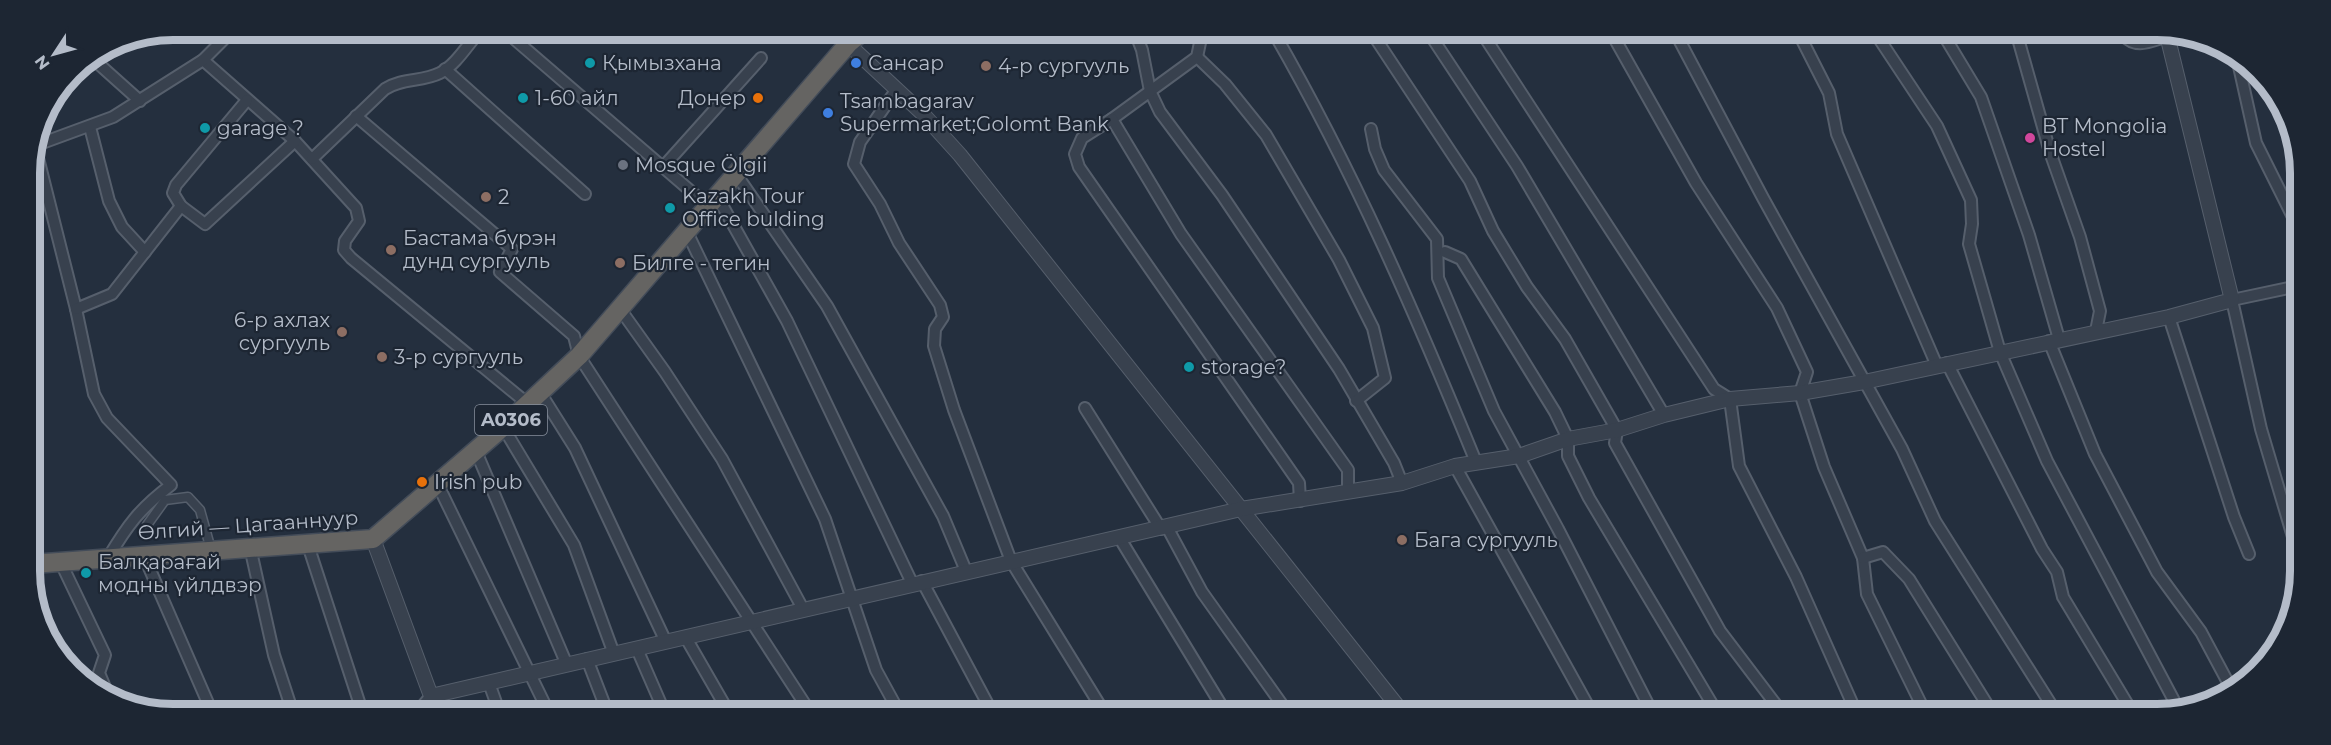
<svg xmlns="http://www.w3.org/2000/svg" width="2331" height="745" viewBox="0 0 2331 745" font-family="Montserrat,sans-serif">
  <rect width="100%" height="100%" fill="#242f3e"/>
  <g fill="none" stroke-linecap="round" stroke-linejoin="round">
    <defs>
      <path id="pedestrian" d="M147 525 165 500 188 497 200 510 210 546"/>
      <g id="minor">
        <path d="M505 31 708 206"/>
        <path d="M1135 32 1142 50 1150 91 1160 112 1222 195 1339 369 1394 463 1402 483"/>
        <path d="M1274 33C1353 170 1416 315 1476 462"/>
        <path d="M1372 33 1470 181 1493 231 1527 287 1565 339 1617 430 1615 443 1720 631 1783 714"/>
        <path d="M1429 33 1517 166 1664 415"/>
        <path d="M1482 33 1714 389 1730 399 1739 466 1796 577 1857 714"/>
        <path d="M1612 34 1696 183 1777 308 1807 372 1800 393 1824 467 1863 558 1867 594 1926 714"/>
        <path d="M1676 34 1763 198 1902 449 1935 521 2057 714"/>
        <path d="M1799 34 1829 93 1837 134 1937 366"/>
        <path d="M1876 34 1937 126 1971 200 1972 224 1969 244 2000 352 2047 461 2179 710"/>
        <path d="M1943 34 1981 97 2029 235 2059 339"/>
        <path d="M2017 35 2050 152 2080 237 2100 311 2096 331"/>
        <path d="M2123 35C2136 50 2151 41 2168 36"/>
        <path d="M1197 57 1225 84 1266 135 1339 260 1373 328 1385 378 1356 401"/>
        <path d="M92 58 140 101"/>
        <path d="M203 60 295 141 356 208 359 221 345 241 344 250 351 258 528 404"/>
        <path d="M2238 62 2256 143 2298 227"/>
        <path d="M445 69 585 194"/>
        <path d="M897 89 860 142 854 164 880 204 899 243 940 305 943 317 935 329 934 346 954 410 1011 561 1104 712"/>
        <path d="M247 100 176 185 173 193 181 206 205 224 295 141"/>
        <path d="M356 116 512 249 500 272 574 336 579 356 810 712"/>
        <path d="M1112 119 1197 57 1202 33"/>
        <path d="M90 127 109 201 122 227 145 252"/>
        <path d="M1371 129 1375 149 1384 170 1437 239 1438 278 1494 411 1558 529 1653 714"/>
        <path d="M34 146 113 117 203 60 233 30"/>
        <path d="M35 146 76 309 94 394 107 418 171 485C140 508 127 526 108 558"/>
        <path d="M312 159 385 89C402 78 422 82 440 73 456 65 468 44 480 31"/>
        <path d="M664 166 761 58"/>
        <path d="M736 174 827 306 943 516 966 571"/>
        <path d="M717 196 787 321 912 583"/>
        <path d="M686 230 825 519 876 670 899 712"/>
        <path d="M1445 252 1461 259 1555 412 1568 439V456L1589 498 1718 714"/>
        <path d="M76 309 112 294 181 206"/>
        <path d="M620 309 665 372 722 459 803 609"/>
        <path d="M2169 317 2234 517 2249 554"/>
        <path d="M2049 341 2095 454 2157 572 2201 632 2232 690"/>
        <path d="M1947 363 2042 549 2057 572 2063 597 2134 715"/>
        <path d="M541 394 575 448 666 642"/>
        <path d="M1085 408 1161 529"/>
        <path d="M503 427 574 545 614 654"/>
        <path d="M475 449 567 665"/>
        <path d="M1455 466 1592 713"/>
        <path d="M437 483 548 711"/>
        <path d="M1300 501 1299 483 1079 167 1075 154 1082 138 1112 119 1181 234 1348 470V491"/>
        <path d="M1167 527 1202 592 1288 713"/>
        <path d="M1119 537 1226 713"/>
        <path d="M307 542 362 711"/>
        <path d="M250 547 274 655 292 710"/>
        <path d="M2296 547 2261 429 2232 300 2298 286"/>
        <path d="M144 556 211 710"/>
        <path d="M1863 558 1883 552 1909 579 1993 714"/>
        <path d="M61 563 105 655 99 673 107 692"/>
        <path d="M922 581 992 712"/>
        <path d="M686 638 728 711"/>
        <path d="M637 649 664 711"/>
        <path d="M587 659 607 711"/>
        <path d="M489 683 499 711"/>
        <path d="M418 711 431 696 437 711"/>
      </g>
      <g id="tertiary">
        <path d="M848 44 922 113 960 155 1403 713"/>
        <path d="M373 539 431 696 1241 509 1402 483 1455 466 1519 456 1568 439 1617 430 1664 415 1730 399 1800 393 1864 382 2169 317 2232 300 2167 35"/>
      </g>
      <path id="secondary" d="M834 32 848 44"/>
      <path id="trunk" d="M32 564 373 539 503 427 579 356 848 44 862 32"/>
    </defs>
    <use href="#pedestrian" stroke="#565f6c" stroke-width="11"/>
    <use href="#minor" stroke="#565f6c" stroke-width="14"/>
    <use href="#tertiary" stroke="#565f6c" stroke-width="16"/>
    <use href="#secondary" stroke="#565f6c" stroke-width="18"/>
    <use href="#trunk" stroke="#434c59" stroke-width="21"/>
    <use href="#pedestrian" stroke="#38414e" stroke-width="8"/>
    <use href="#minor" stroke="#38414e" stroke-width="10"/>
    <use href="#tertiary" stroke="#38414e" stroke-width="14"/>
    <use href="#secondary" stroke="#465061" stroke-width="15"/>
    <use href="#trunk" stroke="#656462" stroke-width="18"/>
  </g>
  <g fill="#0f9aa8" stroke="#1d2633" stroke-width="2">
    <circle cx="590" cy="63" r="6"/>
    <circle cx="523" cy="98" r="6"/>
    <circle cx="205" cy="128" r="6"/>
    <circle cx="670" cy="208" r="6"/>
    <circle cx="1189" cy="367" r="6"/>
    <circle cx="86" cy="573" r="6"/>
  </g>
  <g fill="#3f7fe0" stroke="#1d2633" stroke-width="2">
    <circle cx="856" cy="63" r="6"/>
    <circle cx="828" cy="113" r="6"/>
  </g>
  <g fill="#8d6e63" stroke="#1d2633" stroke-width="2">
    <circle cx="986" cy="66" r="6"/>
    <circle cx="486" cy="197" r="6"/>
    <circle cx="391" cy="250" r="6"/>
    <circle cx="620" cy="263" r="6"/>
    <circle cx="342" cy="332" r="6"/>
    <circle cx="382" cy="357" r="6"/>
    <circle cx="1402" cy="540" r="6"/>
  </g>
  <g fill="#e8710a" stroke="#1d2633" stroke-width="2">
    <circle cx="758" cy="98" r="6"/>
    <circle cx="422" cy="482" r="6"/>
  </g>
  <circle fill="#d1479c" stroke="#1d2633" stroke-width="2" cx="2030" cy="138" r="6"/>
  <circle fill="#6b7280" stroke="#1d2633" stroke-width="2" cx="623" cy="165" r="6"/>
  <g text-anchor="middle" stroke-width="4.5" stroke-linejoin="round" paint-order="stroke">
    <rect fill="#1d2633" stroke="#878f9c" stroke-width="1.5" x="475" y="405" width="72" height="30" rx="4.5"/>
    <g font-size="18" font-weight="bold" fill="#b4bcc9">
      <text x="511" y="426">A0306</text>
    </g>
    <g font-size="20" fill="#b4bcc9" stroke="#1d2633" text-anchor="start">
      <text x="602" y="70">Қымызхана</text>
      <text x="868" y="70">Сансар</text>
      <text x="998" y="73">4-р сургууль</text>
      <text x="535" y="105">1-60 айл</text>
      <text x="746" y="105" text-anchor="end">Донер</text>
      <text x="840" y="108">Tsambagarav<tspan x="840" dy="23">Supermarket;Golomt Bank</tspan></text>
      <text x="2042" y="133">BT Mongolia<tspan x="2042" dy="23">Hostel</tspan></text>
      <text x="217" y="135">garage ?</text>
      <text x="635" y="172">Mosque Ölgii</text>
      <text x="682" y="203">Kazakh Tour<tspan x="682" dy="23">Office bulding</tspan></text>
      <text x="498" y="204">2</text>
      <text x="403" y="245">Бастама бүрэн<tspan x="403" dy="23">дунд сургууль</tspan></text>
      <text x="632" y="270">Билге - тегин</text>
      <text x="330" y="327" text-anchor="end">6-р ахлах<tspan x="330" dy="23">сургууль</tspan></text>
      <text x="394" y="364">3-р сургууль</text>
      <text x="1201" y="374">storage?</text>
      <text x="434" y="489">Irish pub</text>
      <text x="1414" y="547">Бага сургууль</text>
      <text x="98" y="569">Балқарағай<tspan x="98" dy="23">модны үйлдвэр</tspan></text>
    </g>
    <g font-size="20" fill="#b4bcc9" stroke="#1d2633">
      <text transform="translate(248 525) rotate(-4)" y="7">Өлгий — Цагааннуур</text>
    </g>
  </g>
  <path d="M0 0H2331V745H0ZM173 40H2157A133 133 0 0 1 2290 173V571A133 133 0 0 1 2157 704H173A133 133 0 0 1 40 571V173A133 133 0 0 1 173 40Z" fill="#1d2633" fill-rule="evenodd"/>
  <path fill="none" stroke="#b4bcc9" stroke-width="8" d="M173 40H2157A133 133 0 0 1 2290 173V571A133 133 0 0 1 2157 704H173A133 133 0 0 1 40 571V173A133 133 0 0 1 173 40Z"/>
  <g transform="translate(54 54) rotate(234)" stroke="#1d2633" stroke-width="4.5" paint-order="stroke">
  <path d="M0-4.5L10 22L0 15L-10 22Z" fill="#b4bcc9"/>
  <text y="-9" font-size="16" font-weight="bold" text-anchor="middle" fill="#b4bcc9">N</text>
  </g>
</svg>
